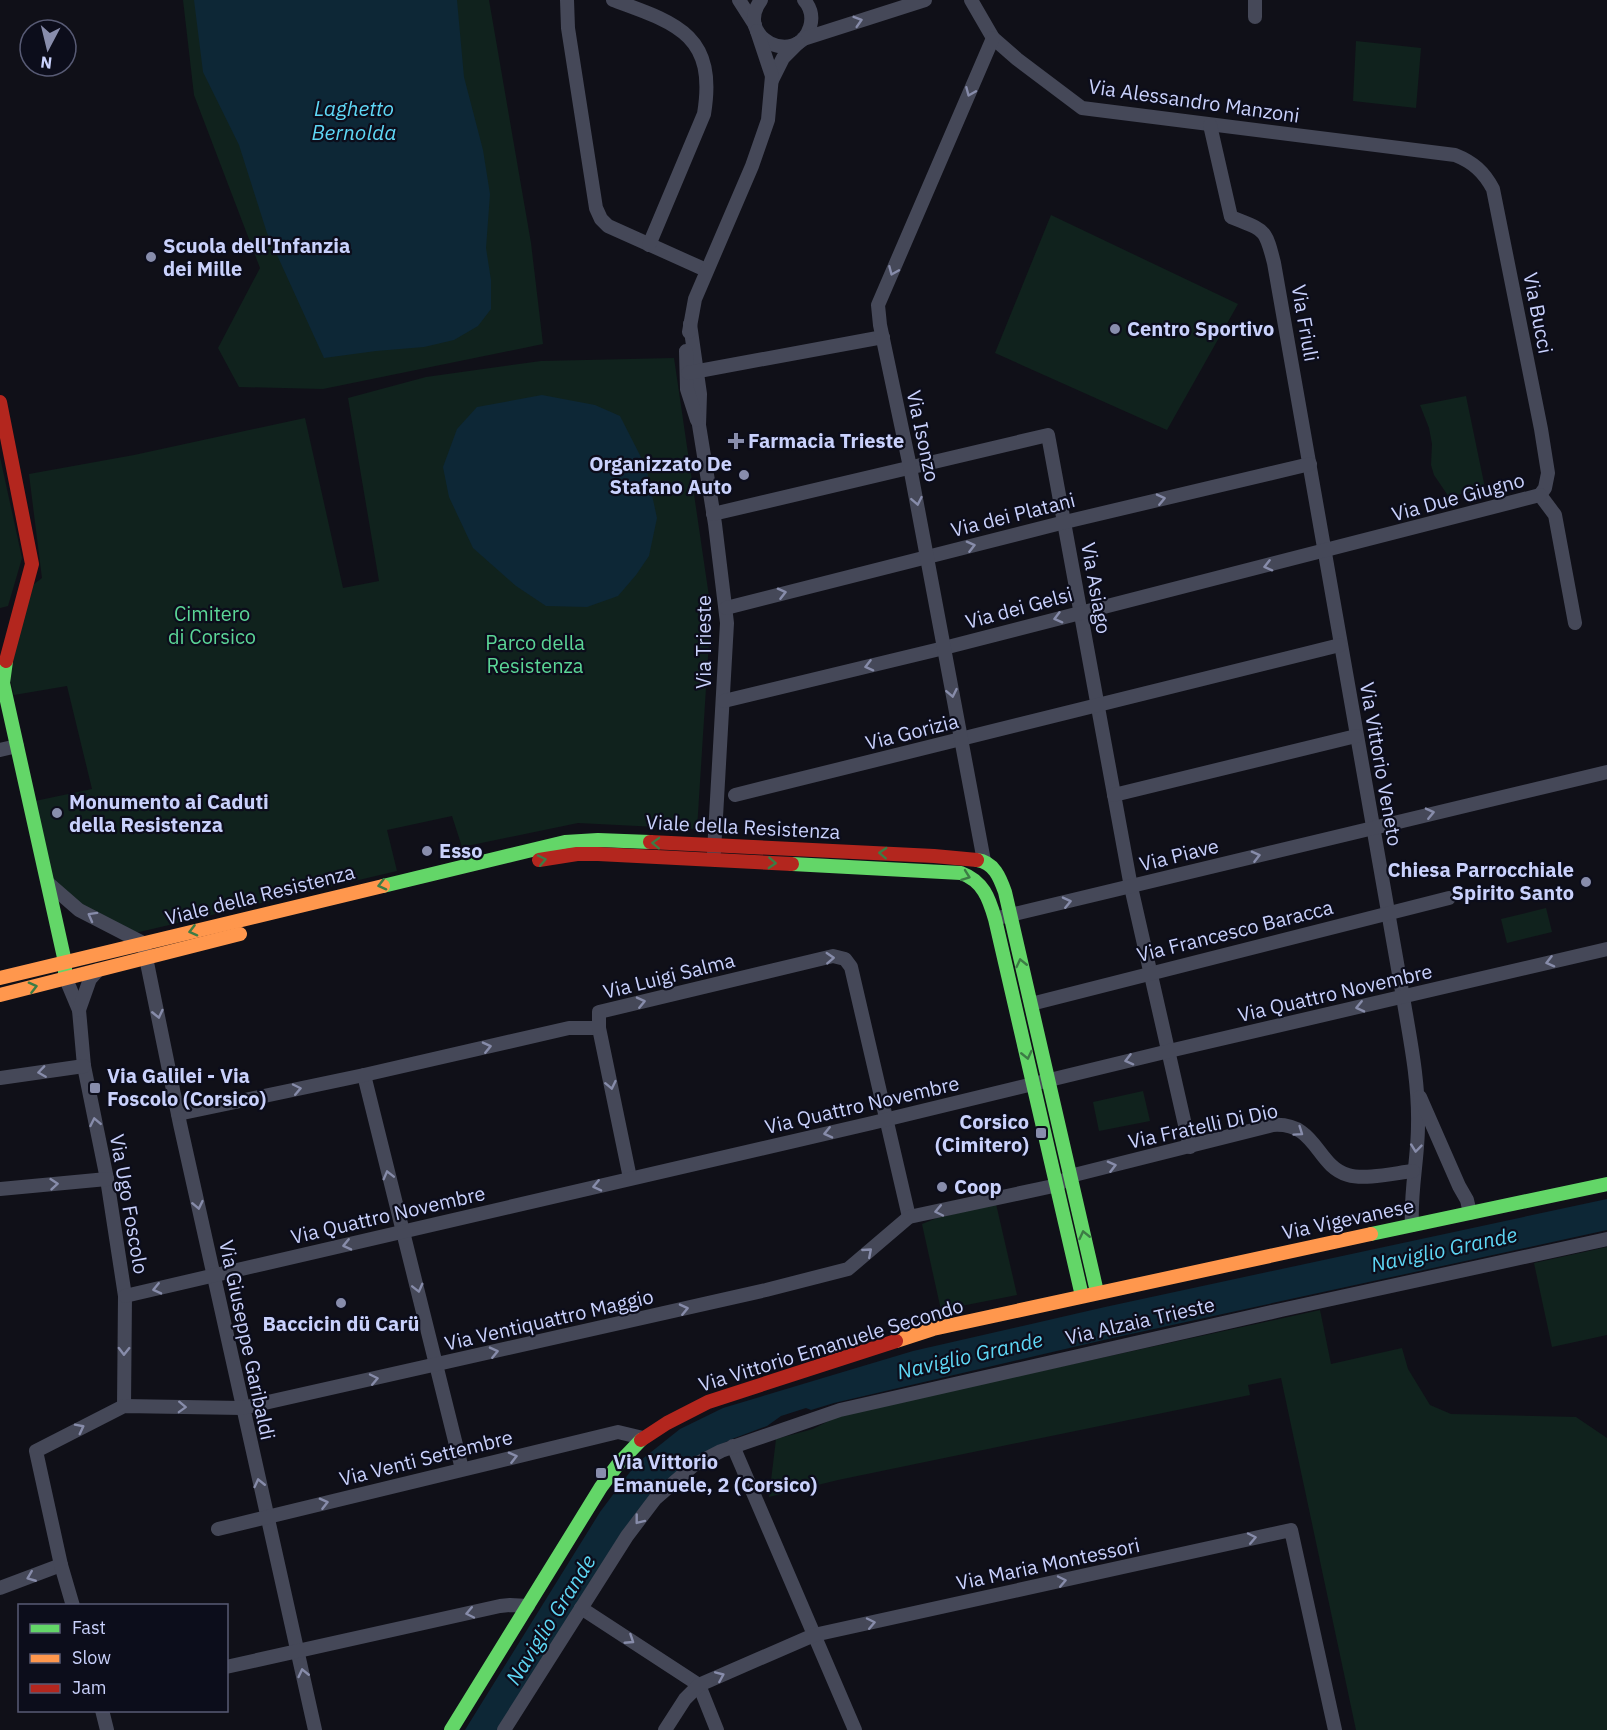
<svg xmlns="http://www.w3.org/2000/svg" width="1607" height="1730" viewBox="0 0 1607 1730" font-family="'IBM Plex Sans',sans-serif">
  <rect width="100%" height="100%" fill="#101018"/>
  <g fill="#10221d">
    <path d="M183 0H489L531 243 543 344 323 389 239 387 218 348 260 268 194 95Z"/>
    <path d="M1356 41 1421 48 1416 108 1353 101Z"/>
    <path d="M1051 215 1238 304 1167 430 995 353Z"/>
    <path d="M674 358 711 610 697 829 578 823 462 847 452 816 387 830 397 871 131 934 77 902 47 876 35 801 92 789 67 686 14 695 8 670 34 584 42 578 29 474 134 455 305 418 343 588 379 581 348 398 426 377 541 361Z"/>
    <path d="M1466 396 1485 488 1449 497 1434 475 1431 465 1432 444 1429 428 1420 405Z"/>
    <path d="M0 457 22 558 8 606 0 608Z"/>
    <path d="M1546 908 1552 932 1507 943 1501 919Z"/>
    <path d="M1143 1091 1150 1121 1099 1131 1093 1102Z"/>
    <path d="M996 1204 1017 1295 941 1310 922 1224 937 1218Z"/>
    <path d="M1607 1247V1335L1552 1347 1534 1263Z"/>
    <path d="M1320 1310 1331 1364 1402 1348 1408 1369 1430 1405 1451 1414 1576 1417 1607 1438V1730H1356L1281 1378 1248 1385 1250 1395 838 1480 769 1497 776 1439 813 1429 840 1415Z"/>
  </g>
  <g fill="#0d2736">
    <path d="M194 0H457L464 77 483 150 490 194 486 248 491 280V309L478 326 454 340 424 347 376 351 324 358 267 233 239 145 203 72Z"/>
    <path d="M542 395 595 405 620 416 646 467 657 518 649 556 636 575 618 596 587 607 546 606 516 586 473 548 449 497 443 467 457 429 477 407Z"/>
    <path d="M1607 1199V1230L1108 1339 834 1403 811 1410 806 1408 781 1416 767 1426 732 1439 705 1452 654 1494 498 1730H465L600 1512 636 1464 680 1429 723 1408 913 1351 1105 1307Z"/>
  </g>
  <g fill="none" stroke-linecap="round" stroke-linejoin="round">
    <g stroke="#454858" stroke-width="14">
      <path d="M567 0 568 28 596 208 601 219 608 226 706 270"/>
      <path d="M613 0C677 23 717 35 704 114L649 245"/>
      <path d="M739 0 755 25"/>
      <path d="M761 0C733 38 797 68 810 27 813 17 811 8 804 0"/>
      <path d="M971 0 993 38 1017 59 1082 108 1455 155C1473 162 1484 172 1493 189L1541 429 1548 473 1545 488 1540 495"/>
      <path d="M1255 17V0"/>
      <path d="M803 39 925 0"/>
      <path d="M772 80 783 58 798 43"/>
      <path d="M1210 125 1231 217C1265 231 1265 227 1274 263L1403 997C1410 1039 1419 1082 1418 1125 1418 1159 1410 1191 1412 1225"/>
      <path d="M690 324 700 394 699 425 715 524 727 623 714 852"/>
      <path d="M689 332 695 299 752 166 768 120 772 76 757 31"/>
      <path d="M686 351 687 389 697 420"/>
      <path d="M688 373 883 337"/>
      <path d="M1540 495 1555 515 1575 623"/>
      <path d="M713 514 1048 435 1131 887 1190 1147"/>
      <path d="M726 608 1065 522 1310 464"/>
      <path d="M724 701 944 648 1540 495"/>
      <path d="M0 750 17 746"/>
      <path d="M735 795 1340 645"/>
      <path d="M1114 795 1356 736"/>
      <path d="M984 861 910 467 880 325 878 305 993 38"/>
      <path d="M48 883 79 910 143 943 180 1124 315 1730"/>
      <path d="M1002 917 1607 772"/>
      <path d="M66 979 79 1010 84 1066 107 1179 125 1296 124 1406"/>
      <path d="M1031 1004 1449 898"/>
      <path d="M79 1010 90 979 98 970"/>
      <path d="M364 1075 462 1469"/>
      <path d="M0 1078 84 1066"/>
      <path d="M1420 1097 1459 1186 1467 1200 1470 1213"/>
      <path d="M178 1114 364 1075 569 1028H599"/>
      <path d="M630 1178 599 1028V1012L833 956 845 959 851 967 909 1217"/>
      <path d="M0 1189 107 1179"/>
      <path d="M125 1296 872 1123 1169 1051 1607 949"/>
      <path d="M733 1446 855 1730"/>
      <path d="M218 1529 618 1432 643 1438"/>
      <path d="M0 1588 61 1565"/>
      <path d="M73 1606 61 1565 36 1451 124 1406 242 1408 766 1290 848 1269 909 1217 1058 1185 1070 1176 1273 1125C1317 1122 1316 1166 1348 1175 1365 1180 1395 1173 1413 1171"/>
      <path d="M581 1608 699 1685 717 1730"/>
      <path d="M226 1667 500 1606 510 1605 528 1606"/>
      <path d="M102 1710 107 1730"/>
      <path d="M504 1730 627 1536 655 1499 694 1465 721 1451 840 1410 1281 1310 1607 1239"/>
      <path d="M665 1730 685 1699 699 1685 814 1635 1291 1530 1335 1730"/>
    </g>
    <g stroke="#63d668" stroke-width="14">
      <path d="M6 661 3 683 65 962V973"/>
      <path d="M977 860C994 862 1000 878 1005 892L1097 1292"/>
      <path d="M792 864 961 873C983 881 989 898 995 919L1082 1296"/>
      <path d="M383 886 565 842 598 840 650 842"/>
      <path d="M1371 1234 1607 1184"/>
      <path d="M451 1730 601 1487 619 1463 641 1440"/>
    </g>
    <g stroke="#ff974d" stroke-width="14">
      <path d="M0 978 383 886"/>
      <path d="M0 995 240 934"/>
      <path d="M896 1341 933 1329 1371 1234"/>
    </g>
    <g stroke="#b3261e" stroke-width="14">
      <path d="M0 402 32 564 6 661"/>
      <path d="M650 842 934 856 977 860"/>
      <path d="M539 860 577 854H598L792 864"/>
      <path d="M641 1440 667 1423 708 1402 896 1341"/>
    </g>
  </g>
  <defs><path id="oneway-chevron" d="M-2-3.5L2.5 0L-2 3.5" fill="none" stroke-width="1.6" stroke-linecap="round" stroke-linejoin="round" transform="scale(1.5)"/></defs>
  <g stroke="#878caa">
    <use href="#oneway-chevron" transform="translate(858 21) rotate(-17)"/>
    <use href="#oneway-chevron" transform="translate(970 92) rotate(113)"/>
    <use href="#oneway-chevron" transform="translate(893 271) rotate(113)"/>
    <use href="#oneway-chevron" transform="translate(1161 499) rotate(-13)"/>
    <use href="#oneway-chevron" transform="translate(917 501) rotate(79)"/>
    <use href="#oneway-chevron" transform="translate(971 546) rotate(-14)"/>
    <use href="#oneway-chevron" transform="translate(1268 566) rotate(166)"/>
    <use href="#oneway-chevron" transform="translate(782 593) rotate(-14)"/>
    <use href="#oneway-chevron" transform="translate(1058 618) rotate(165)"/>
    <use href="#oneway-chevron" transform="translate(869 666) rotate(166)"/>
    <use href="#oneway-chevron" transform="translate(952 693) rotate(79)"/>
    <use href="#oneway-chevron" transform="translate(1430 813) rotate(-13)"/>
    <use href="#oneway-chevron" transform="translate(1256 856) rotate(-14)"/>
    <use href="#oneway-chevron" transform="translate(1067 902) rotate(-13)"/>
    <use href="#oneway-chevron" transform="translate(92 916) rotate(-151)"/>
    <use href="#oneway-chevron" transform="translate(830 958) rotate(-3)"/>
    <use href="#oneway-chevron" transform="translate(1550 962) rotate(166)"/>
    <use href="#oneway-chevron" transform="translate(641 1002) rotate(-13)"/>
    <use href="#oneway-chevron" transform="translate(1360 1007) rotate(167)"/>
    <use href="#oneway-chevron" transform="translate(158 1014) rotate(77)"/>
    <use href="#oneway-chevron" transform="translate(487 1047) rotate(-13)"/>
    <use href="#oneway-chevron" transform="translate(1129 1060) rotate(166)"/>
    <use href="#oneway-chevron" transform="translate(42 1072) rotate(172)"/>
    <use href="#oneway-chevron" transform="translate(611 1085) rotate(78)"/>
    <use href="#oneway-chevron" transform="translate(297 1089) rotate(-12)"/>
    <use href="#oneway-chevron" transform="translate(95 1122) rotate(-101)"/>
    <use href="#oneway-chevron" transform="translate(1299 1132) rotate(35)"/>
    <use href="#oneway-chevron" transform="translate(828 1133) rotate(167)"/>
    <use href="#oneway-chevron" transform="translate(1416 1148) rotate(96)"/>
    <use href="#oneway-chevron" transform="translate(1112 1166) rotate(-14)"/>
    <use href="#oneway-chevron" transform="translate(388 1175) rotate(-104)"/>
    <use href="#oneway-chevron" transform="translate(54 1184) rotate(-5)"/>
    <use href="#oneway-chevron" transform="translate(597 1186) rotate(167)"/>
    <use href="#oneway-chevron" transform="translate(198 1205) rotate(78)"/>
    <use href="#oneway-chevron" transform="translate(939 1211) rotate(168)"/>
    <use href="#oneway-chevron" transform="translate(347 1245) rotate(167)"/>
    <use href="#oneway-chevron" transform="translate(868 1252) rotate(-41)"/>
    <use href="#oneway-chevron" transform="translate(418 1288) rotate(76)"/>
    <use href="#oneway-chevron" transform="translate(157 1289) rotate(167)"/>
    <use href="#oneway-chevron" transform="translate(684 1309) rotate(-13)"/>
    <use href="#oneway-chevron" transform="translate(124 1351) rotate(91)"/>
    <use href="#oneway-chevron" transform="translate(494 1352) rotate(-13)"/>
    <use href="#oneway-chevron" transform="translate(374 1379) rotate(-12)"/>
    <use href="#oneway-chevron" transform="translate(182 1407) rotate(2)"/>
    <use href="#oneway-chevron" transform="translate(80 1428) rotate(-27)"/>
    <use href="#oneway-chevron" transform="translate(513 1457) rotate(-14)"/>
    <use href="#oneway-chevron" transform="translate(259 1483) rotate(-103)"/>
    <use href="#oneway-chevron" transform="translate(324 1503) rotate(-14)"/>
    <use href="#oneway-chevron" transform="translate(639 1520) rotate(128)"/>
    <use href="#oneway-chevron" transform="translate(1252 1538) rotate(-12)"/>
    <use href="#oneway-chevron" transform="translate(31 1577) rotate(158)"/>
    <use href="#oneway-chevron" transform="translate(1062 1581) rotate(-12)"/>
    <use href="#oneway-chevron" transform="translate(470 1613) rotate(168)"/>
    <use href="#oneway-chevron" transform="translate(871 1623) rotate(-12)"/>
    <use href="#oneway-chevron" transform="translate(630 1640) rotate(33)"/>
    <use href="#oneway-chevron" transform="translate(303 1673) rotate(-103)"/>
    <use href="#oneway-chevron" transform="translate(720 1676) rotate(-23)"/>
  </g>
  <g stroke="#3c7c45">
    <use href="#oneway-chevron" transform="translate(656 843) rotate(-178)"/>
    <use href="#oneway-chevron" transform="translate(883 853) rotate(-177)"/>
    <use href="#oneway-chevron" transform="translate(542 860) rotate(-12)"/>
    <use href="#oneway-chevron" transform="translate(772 863) rotate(3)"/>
    <use href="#oneway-chevron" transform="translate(966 876) rotate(20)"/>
    <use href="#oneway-chevron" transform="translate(382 885) rotate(166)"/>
    <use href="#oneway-chevron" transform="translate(193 931) rotate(166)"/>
    <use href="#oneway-chevron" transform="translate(1021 963) rotate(-103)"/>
    <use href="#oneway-chevron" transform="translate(33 987) rotate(-14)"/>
    <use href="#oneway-chevron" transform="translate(1027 1055) rotate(77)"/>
    <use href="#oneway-chevron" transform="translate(1084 1235) rotate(-103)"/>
  </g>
  <g fill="#888dac" stroke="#0c0d1b" stroke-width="2">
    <circle cx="151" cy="257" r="6"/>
    <circle cx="1115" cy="329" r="6"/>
    <path d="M733 432h6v6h6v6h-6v6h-6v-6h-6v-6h6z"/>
    <circle cx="744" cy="475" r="6"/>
    <circle cx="57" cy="813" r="6"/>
    <circle cx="427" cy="851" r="6"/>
    <circle cx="1586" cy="882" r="6"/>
    <rect x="89" y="1082" width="12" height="12" rx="3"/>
    <rect x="1035" y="1127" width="12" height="12" rx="3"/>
    <circle cx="942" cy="1187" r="6"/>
    <circle cx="341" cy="1303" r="6"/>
    <rect x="595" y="1467" width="12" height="12" rx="3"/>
  </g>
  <g text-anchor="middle" stroke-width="4.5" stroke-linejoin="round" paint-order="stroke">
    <g font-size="20" fill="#c9d1fc" stroke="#0c0d1b">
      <text transform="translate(1194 101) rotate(8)" y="7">Via Alessandro Manzoni</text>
      <text transform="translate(1538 313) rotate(79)" y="7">Via Bucci</text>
      <text transform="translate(1305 323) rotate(80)" y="7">Via Friuli</text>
      <text transform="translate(923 436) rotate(78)" y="7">Via Isonzo</text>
      <text transform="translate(1458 497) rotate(-15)" y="7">Via Due Giugno</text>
      <text transform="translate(1013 515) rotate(-14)" y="7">Via dei Platani</text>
      <text transform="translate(1096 588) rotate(80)" y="7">Via Asiago</text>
      <text transform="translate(1019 608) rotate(-15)" y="7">Via dei Gelsi</text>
      <text transform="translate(704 642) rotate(-90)" y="7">Via Trieste</text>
      <text transform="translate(912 732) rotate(-14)" y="7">Via Gorizia</text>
      <text transform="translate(1381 764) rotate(80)" y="7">Via Vittorio Veneto</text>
      <text transform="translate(743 827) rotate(3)" y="7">Viale della Resistenza</text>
      <text transform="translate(1179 855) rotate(-14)" y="7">Via Piave</text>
      <text transform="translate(260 895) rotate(-14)" y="7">Viale della Resistenza</text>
      <text transform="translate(1235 931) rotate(-14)" y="7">Via Francesco Baracca</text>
      <text transform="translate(669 976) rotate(-14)" y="7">Via Luigi Salma</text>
      <text transform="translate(1335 993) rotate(-13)" y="7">Via Quattro Novembre</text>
      <text transform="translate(862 1105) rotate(-13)" y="7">Via Quattro Novembre</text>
      <text transform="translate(1203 1126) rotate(-12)" y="7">Via Fratelli Di Dio</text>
      <text transform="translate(129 1204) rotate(80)" y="7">Via Ugo Foscolo</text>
      <text transform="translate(388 1215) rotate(-13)" y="7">Via Quattro Novembre</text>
      <text transform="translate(1348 1219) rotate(-12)" y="7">Via Vigevanese</text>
      <text transform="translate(549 1320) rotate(-13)" y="7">Via Ventiquattro Maggio</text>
      <text transform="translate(1140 1321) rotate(-13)" y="7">Via Alzaia Trieste</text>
      <text transform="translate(247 1340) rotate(78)" y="7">Via Giuseppe Garibaldi</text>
      <text transform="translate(831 1345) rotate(-17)" y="7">Via Vittorio Emanuele Secondo</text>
      <text transform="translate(426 1458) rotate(-14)" y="7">Via Venti Settembre</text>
      <text transform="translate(1048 1564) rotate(-12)" y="7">Via Maria Montessori</text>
    </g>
    <g font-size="20" font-weight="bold" fill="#c9d1fc" stroke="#0c0d1b" text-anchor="start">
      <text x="163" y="253">Scuola dell'Infanzia<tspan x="163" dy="23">dei Mille</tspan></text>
      <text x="1127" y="336">Centro Sportivo</text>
      <text x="748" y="448">Farmacia Trieste</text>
      <text x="732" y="471" text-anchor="end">Organizzato De<tspan x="732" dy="23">Stafano Auto</tspan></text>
      <text x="69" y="809">Monumento ai Caduti<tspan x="69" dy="23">della Resistenza</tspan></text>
      <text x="439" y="858">Esso</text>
      <text x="1574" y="877" text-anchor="end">Chiesa Parrocchiale<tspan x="1574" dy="23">Spirito Santo</tspan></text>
      <text x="107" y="1083">Via Galilei - Via<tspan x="107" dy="23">Foscolo (Corsico)</tspan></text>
      <text x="1029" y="1129" text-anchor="end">Corsico<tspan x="1029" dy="23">(Cimitero)</tspan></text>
      <text x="954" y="1194">Coop</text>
      <text x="341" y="1331" text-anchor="middle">Baccicin dü Carü</text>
      <text x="613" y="1469">Via Vittorio<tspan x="613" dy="23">Emanuele, 2 (Corsico)</tspan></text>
    </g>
    <g font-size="20" fill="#5bd697" stroke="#0c0d1b">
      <text x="212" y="621">Cimitero<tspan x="212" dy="23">di Corsico</tspan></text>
      <text x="535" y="650">Parco della<tspan x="535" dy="23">Resistenza</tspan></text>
    </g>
    <g font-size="21" font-style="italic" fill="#5ed7f5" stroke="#0c0d1b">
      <text x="354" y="116">Laghetto<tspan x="354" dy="24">Bernolda</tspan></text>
      <text transform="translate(1444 1250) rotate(-12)" y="7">Naviglio Grande</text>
      <text transform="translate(970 1356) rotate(-13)" y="7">Naviglio Grande</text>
      <text transform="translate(551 1620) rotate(-58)" y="7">Naviglio Grande</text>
    </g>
  </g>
  <rect x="18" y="1604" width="210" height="108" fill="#0c0d1b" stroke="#585b75" stroke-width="1.5"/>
  <rect x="30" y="1624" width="30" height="9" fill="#63d668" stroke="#585b75" stroke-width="1.5"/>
  <text x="72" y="1634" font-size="18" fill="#c9d1fc">Fast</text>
  <rect x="30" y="1654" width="30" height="9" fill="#ff974d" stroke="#585b75" stroke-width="1.5"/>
  <text x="72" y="1664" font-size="18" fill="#c9d1fc">Slow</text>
  <rect x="30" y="1684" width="30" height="9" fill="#b3261e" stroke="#585b75" stroke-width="1.5"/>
  <text x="72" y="1694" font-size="18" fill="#c9d1fc">Jam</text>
  <g transform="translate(48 48) rotate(187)"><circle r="28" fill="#0c0d1b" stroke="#585b75" stroke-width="1.5"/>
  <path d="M0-4.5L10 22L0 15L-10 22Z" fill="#888dac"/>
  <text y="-9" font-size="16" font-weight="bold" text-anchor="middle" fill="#c9d1fc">N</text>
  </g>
</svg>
